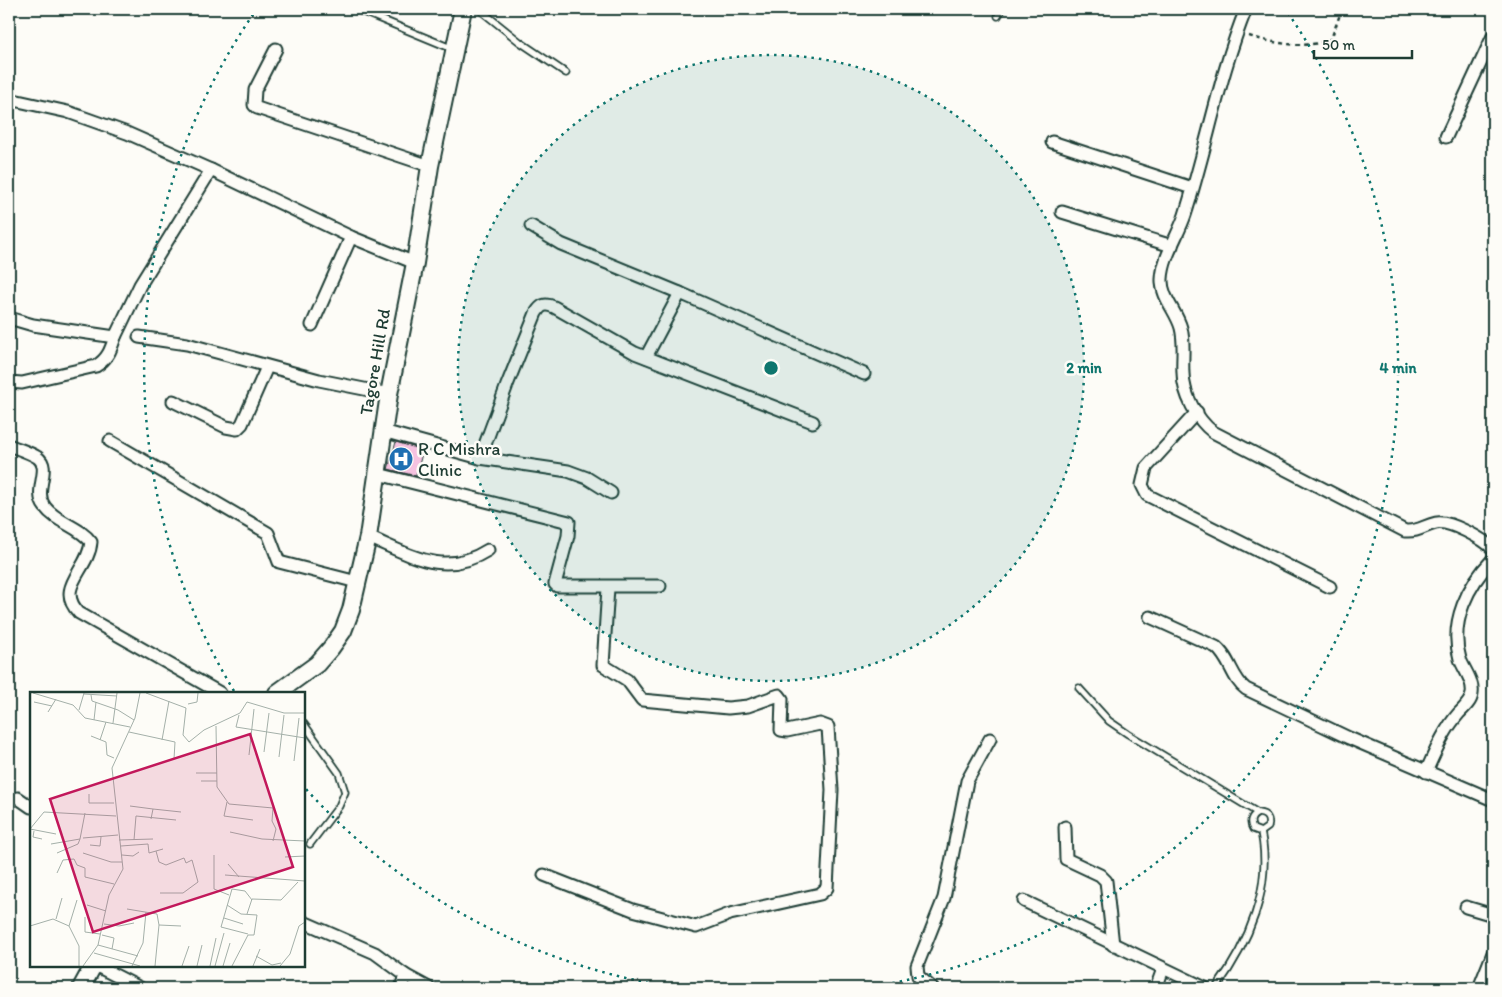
<svg xmlns="http://www.w3.org/2000/svg" width="1502" height="997" viewBox="0 0 1502 997" font-family="Itim,sans-serif">
  <rect width="100%" height="100%" fill="#fdfcf7"/>
  <filter id="ink" filterUnits="userSpaceOnUse"><feTurbulence type="fractalNoise" baseFrequency=".02" numOctaves="2"/><feDisplacementMap in="SourceGraphic" scale="10" xChannelSelector="R" yChannelSelector="G"/><feConvolveMatrix kernelMatrix="1 2 1 2 8 2 1 2 1" color-interpolation-filters="sRGB"/></filter>
  <g filter="url(#ink)">
    <path fill="#f5c2e0" stroke="#1f3d34" d="M396 442 423 450 416 476 388 469Z"/>
    <g fill="none" stroke-linecap="round" stroke-linejoin="round">
      <defs>
        <g id="service">
          <path d="M356 9 453 49"/>
          <path d="M479 9 520 42 566 73"/>
          <path d="M998 16 1002 9"/>
          <path d="M1079 688 1109 721 1128 734 1258 813C1267 814 1270 819 1268 827L1261 832 1253 829C1249 822 1251 816 1258 813"/>
          <path d="M304 724 339 773 345 792 339 806 310 844"/>
          <path d="M1216 988C1248 944 1273 888 1261 832"/>
        </g>
        <g id="minor">
          <path d="M1246 9C1219 76 1207 147 1185 215 1178 236 1163 257 1162 279 1161 297 1177 312 1181 328 1185 343 1182 358 1183 373 1183 394 1197 420 1213 432L1405 531C1419 532 1423 526 1436 523 1449 520 1484 539 1493 549"/>
          <path d="M276 49 255 90 254 105 257 108 430 166"/>
          <path d="M9 99 68 112 127 133 211 170 351 237 415 263"/>
          <path d="M1446 137 1493 36"/>
          <path d="M1052 142 1192 188"/>
          <path d="M1062 212 1172 246"/>
          <path d="M531 226 561 244 680 293"/>
          <path d="M9 318 33 325 115 337 140 285 211 170"/>
          <path d="M312 325 351 237"/>
          <path d="M139 337 187 344 319 380 389 394"/>
          <path d="M646 357 680 293 864 374"/>
          <path d="M9 382 22 383 96 366C108 359 111 349 115 337"/>
          <path d="M173 401 226 427 237 429 242 424 267 367"/>
          <path d="M1197 412 1146 468 1142 485 1147 495 1330 587"/>
          <path d="M383 431 480 458 568 471 587 478 611 493"/>
          <path d="M110 441 268 533 279 562 357 582"/>
          <path d="M9 445C18 449 29 452 37 457 53 468 32 490 45 507 57 523 79 526 91 542 89 570 54 587 79 613L220 693"/>
          <path d="M480 458 507 385 536 313C541 305 545 303 554 307L635 353 813 422"/>
          <path d="M378 474 569 522 568 536 555 584 557 586H660"/>
          <path d="M368 537C411 555 444 578 488 550"/>
          <path d="M1150 617 1216 647C1230 658 1232 679 1246 689L1349 738 1493 800"/>
          <path d="M1426 772C1435 752 1444 730 1459 713 1464 708 1471 702 1472 694 1474 681 1464 670 1460 659 1449 622 1468 585 1493 559"/>
          <path d="M18 798 31 807"/>
          <path d="M1065 827 1066 859 1100 875 1106 881 1113 945"/>
          <path d="M544 875 633 910 696 927 730 914 820 894 827 888 832 790 828 727 820 724 787 731 781 730 782 699 779 695 748 706 728 708 642 700 627 680 603 665 608 588"/>
          <path d="M1024 901 1205 988"/>
          <path d="M1466 907 1493 915"/>
          <path d="M304 922 375 953 405 975 429 988"/>
          <path d="M97 966 140 988"/>
          <path d="M401 988 405 975"/>
          <path d="M932 988 918 976 917 966 944 898 967 781 990 739"/>
          <path d="M1156 988 1163 969"/>
          <path d="M1479 988 1493 953"/>
        </g>
        <g id="secondary">
          <path d="M277 693 317 664 331 648 343 631 351 610 368 537 389 394 415 263 430 166 463 9"/>
          <path d="M81 988 93 966"/>
        </g>
      </defs>
      <use href="#service" stroke="#1f3d34" stroke-width="9"/>
      <use href="#minor" stroke="#1f3d34" stroke-width="15"/>
      <use href="#secondary" stroke="#1f3d34" stroke-width="20"/>
      <path stroke="#1f3d34" stroke-width="2.5" stroke-dasharray="4 4" stroke-linecap="butt" d="M1249 36C1272 43 1308 50 1331 39L1342 9"/>
      <use href="#service" stroke="#fdfcf7" stroke-width="5.5"/>
      <use href="#minor" stroke="#fdfcf7" stroke-width="11"/>
      <use href="#secondary" stroke="#fdfcf7" stroke-width="16"/>
    </g>
  </g>
  <circle cx="771" cy="368" r="313" fill="#0f766e" fill-opacity=".12"/>
  <g fill="none" stroke="#0f766e" stroke-width="2.5" stroke-dasharray="2.5 5">
    <circle cx="771" cy="368" r="313"/>
    <path d="M678 988A627 627 0 0 1 305 788M234 691A627 627 0 0 1 254 13M1288 13A627 627 0 0 1 864 988"/>
  </g>
  <defs>
    <symbol id="hospital-disc" viewBox="-11 -11 22 22"><circle r="9.5" fill="#1f6fb2" stroke="#fdfcf7"/><path d="M-5-5h3v3.5h4V-5h3V5h-3V1.5h-4V5h-3Z" fill="#fff"/></symbol>
  </defs>
  <g fill-rule="evenodd">
    <use href="#hospital-disc" x="387" y="445" width="28" height="28"/>
  </g>
  <g text-anchor="middle" stroke-width="5" stroke-linejoin="round" paint-order="stroke">
    <g font-size="18" fill="#1f3d34" stroke="#fdfcf7">
      <text transform="translate(375 362) rotate(-80)" y="6">Tagore Hill Rd</text>
    </g>
    <g font-size="18" fill="#1f3d34" stroke="#fdfcf7" text-anchor="start">
      <text x="418" y="455">R C Mishra<tspan x="418" dy="21">Clinic</tspan></text>
    </g>
  </g>
  <g transform="translate(30 692)">
    <rect width="275" height="275" fill="#fdfcf7"/>
    <path fill="none" stroke="#a4b0a9" stroke-width="1" d="M3 1 43 13 55 26 100 35M116 1 156 16 153 43 159 50 174 38 210 21 217 10 254 21H275M54 2 87 4M61 3 62 9 88 18 104 28M4 10 22 14M158 12 167 10 168 1M49 18 54 1M18 20 26 7M209 23 206 35 275 46M64 28 66 10M83 31 87 1M186 34 187 95 199 112 243 116 242 129 246 137 243 149M99 40 145 50 144 67M61 44 76 50 77 63 84 66M70 48 76 30M132 48 139 9M234 60 239 21M219 63 224 17M249 65 254 23M264 69 269 26M166 81H187M171 89H187M59 102V111H84M197 110 194 124 223 128M100 114 123 117M121 127 123 117 151 120M0 137 14 120 86 124M0 137 26 142M4 139 3 145 12 147M200 140 232 147 275 149M53 146 88 143M89 148 123 147M104 148 106 124 146 128M21 152 50 147 55 121M60 153 70 154 71 145M91 154 118 152 119 161 133 157M126 159 129 170 136 173 154 166 156 171 162 168 168 190 153 201H130M27 161 48 152 50 147M53 161 81 170H92M92 163 103 164 109 160M184 163V197L199 203M255 165 275 164M198 172 209 185M27 181 33 168 44 167 47 173 55 176V185L84 192M195 183 275 189M57 213 76 219M197 213 211 222 227 223 224 243H218L202 274M97 217 127 222 129 233M217 222 222 207 251 208 268 190M55 225V240L70 242M194 226 213 232M26 227 32 206M74 232 89 234 104 231M0 234 23 227 39 234 49 254V274M39 234 47 208M218 242 191 235 202 197 215 199 222 208M72 243 84 246 82 257M68 253 108 264M64 261 110 274M226 264 242 273 251 271M53 274 68 253 79 203 93 177 82 76 105 26 110 1M102 274 113 251 116 220M125 274 129 233 151 234M152 274 159 254M167 274 172 253M180 274 186 246M185 274 194 241M193 274 200 251M223 274 230 257M250 274 260 262 269 234 275 230"/>
    <path fill="#c2185b" fill-opacity="0.15" stroke="#c2185b" stroke-width="2.5" d="M220 42 263 175 63 240 20 107Z"/>
    <rect width="275" height="275" fill="none" stroke="#1f3d34" stroke-width="2.5"/>
  </g>
  <circle cx="771" cy="368" r="8" fill="#0f766e" stroke="#fdfcf7" stroke-width="2.5"/>
  <g font-size="15" text-anchor="middle" font-weight="bold" fill="#0f766e" stroke="#fdfcf7" stroke-width="5" stroke-linejoin="round" paint-order="stroke">
    <text x="1084" y="373">2 min</text>
    <text x="1398" y="373">4 min</text>
  </g>
  <rect width="1502" height="997" fill="none" stroke="#fdfcf7" stroke-width="30"/>
  <rect x="15" y="15" width="1472" height="967" fill="none" stroke="#1f3d34" stroke-width="2" filter="url(#ink)"/>
  <path d="M1314 50v8h98v-8" fill="none" stroke="#1f3d34" stroke-width="2.5"/>
  <text x="1322" y="50" font-size="15" fill="#1f3d34" stroke="#fdfcf7" stroke-width="4" paint-order="stroke">50 m</text>
</svg>
